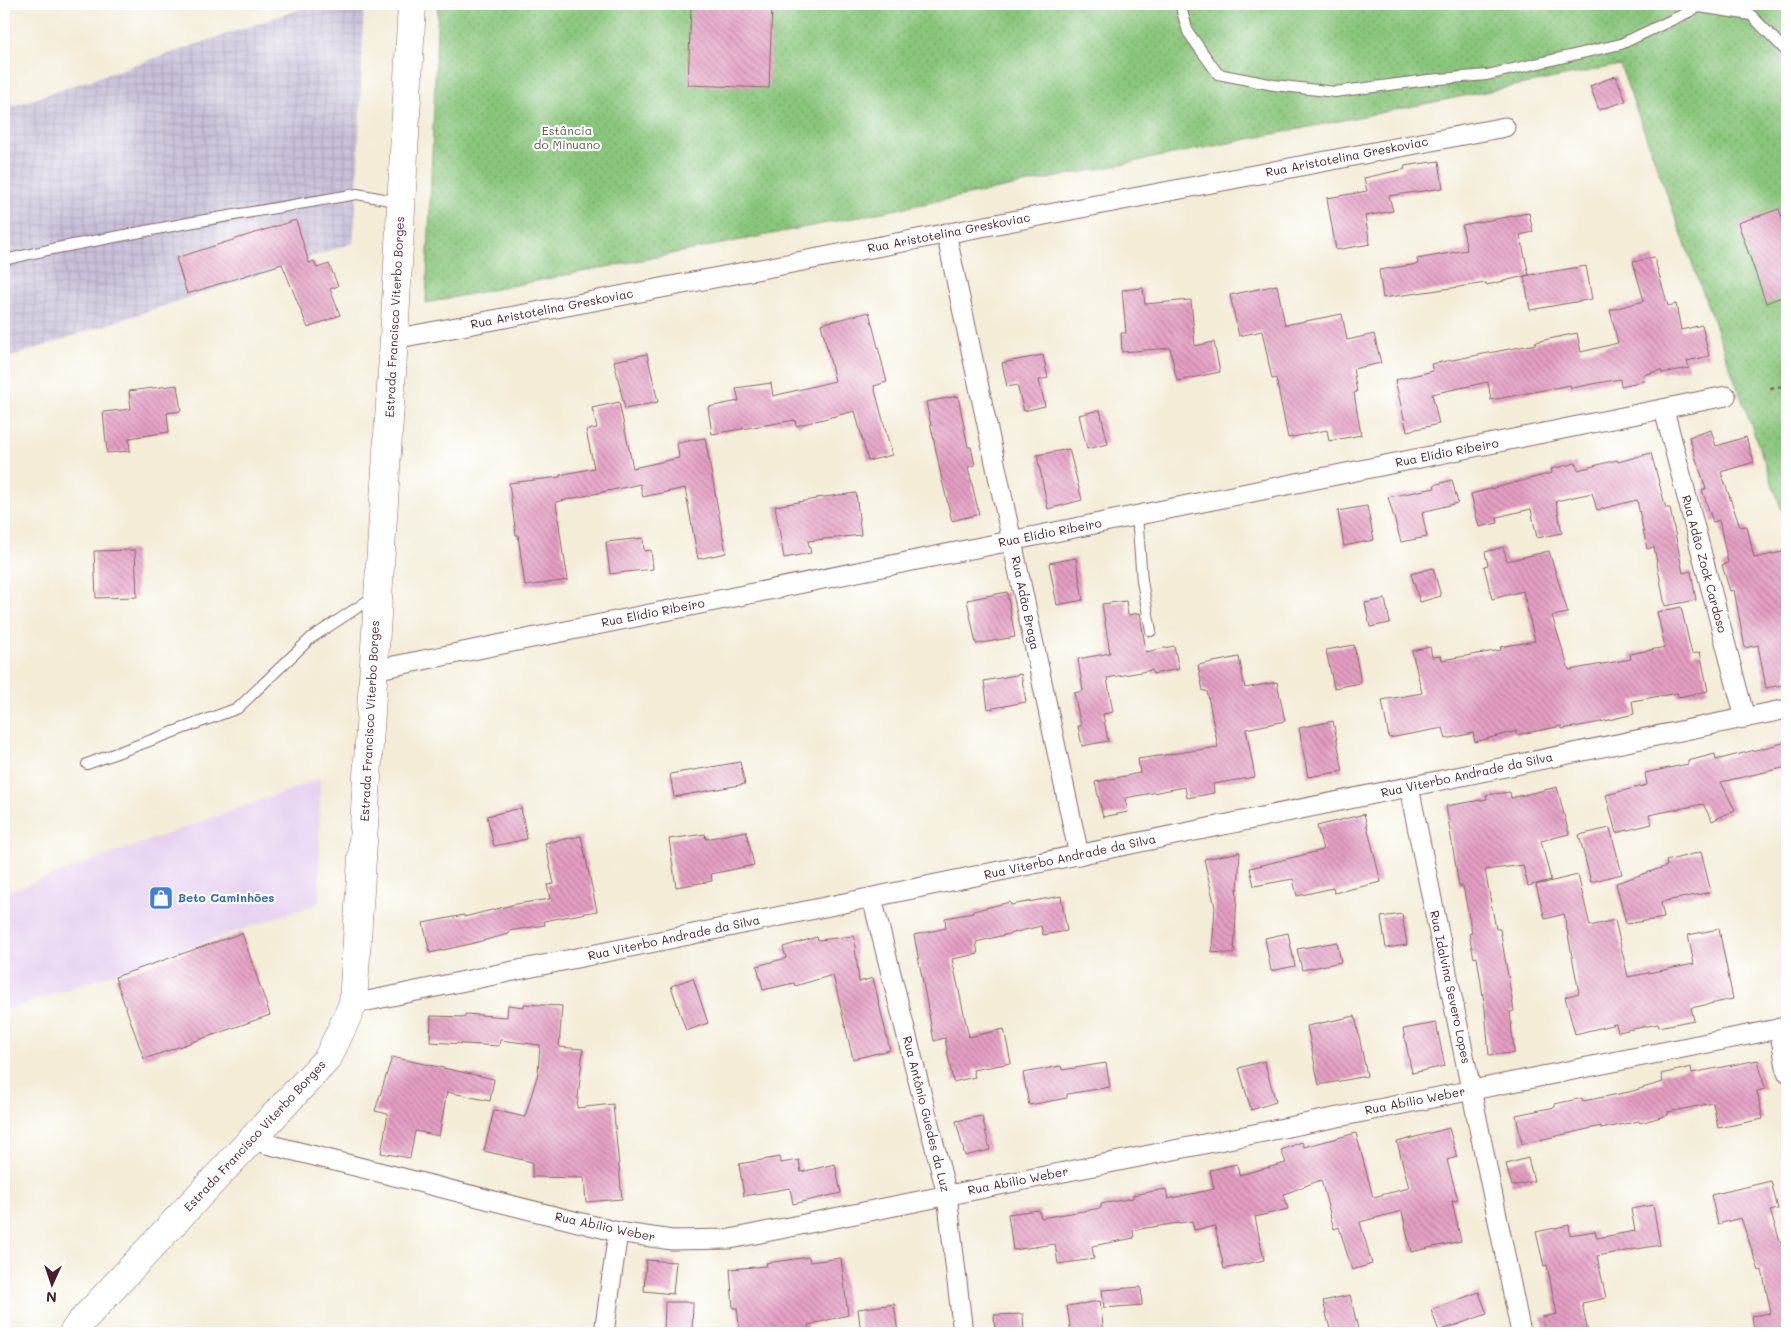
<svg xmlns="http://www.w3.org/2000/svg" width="1791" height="1337" viewBox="0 0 1791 1337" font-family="Mali,sans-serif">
  <defs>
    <pattern id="industrial-grid" width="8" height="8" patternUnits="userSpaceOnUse" patternTransform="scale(1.25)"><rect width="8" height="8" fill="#c8bfd8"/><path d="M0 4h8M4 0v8" fill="none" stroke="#ada4ba"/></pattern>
    <pattern id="grass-dots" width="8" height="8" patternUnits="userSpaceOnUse" patternTransform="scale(1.25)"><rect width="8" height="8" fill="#89c67c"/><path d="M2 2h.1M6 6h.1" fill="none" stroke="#72a066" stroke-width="1.8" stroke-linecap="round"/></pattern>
    <pattern id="building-back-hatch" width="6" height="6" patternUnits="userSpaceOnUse" patternTransform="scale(1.25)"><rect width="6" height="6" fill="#e49fc3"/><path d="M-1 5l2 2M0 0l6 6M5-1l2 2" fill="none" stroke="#bb819f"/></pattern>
  </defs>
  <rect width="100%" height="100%" fill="#fff"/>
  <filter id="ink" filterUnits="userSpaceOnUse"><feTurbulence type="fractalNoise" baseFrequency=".02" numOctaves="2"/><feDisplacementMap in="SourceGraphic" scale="10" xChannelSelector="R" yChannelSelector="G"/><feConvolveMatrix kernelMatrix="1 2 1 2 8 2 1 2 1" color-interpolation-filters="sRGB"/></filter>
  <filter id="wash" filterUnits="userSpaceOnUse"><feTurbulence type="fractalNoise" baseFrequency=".0096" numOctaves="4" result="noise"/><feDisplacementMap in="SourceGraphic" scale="20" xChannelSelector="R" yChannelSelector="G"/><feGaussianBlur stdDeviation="1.12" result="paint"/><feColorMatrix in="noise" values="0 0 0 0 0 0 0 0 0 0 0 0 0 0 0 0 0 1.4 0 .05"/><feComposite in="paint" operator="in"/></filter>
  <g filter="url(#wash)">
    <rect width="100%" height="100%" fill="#f3ecd7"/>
    <path fill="#e6d2f0" d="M320 779 319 903 4 1011V893Z"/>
    <path fill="url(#industrial-grid)" d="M316 4H364L357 194 353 243 4 359V109Z"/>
    <path fill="url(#grass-dots)" stroke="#6a7254" d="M438 4H1787V524L1620 65 426 303Z"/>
    <g id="blocks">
      <g fill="url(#building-back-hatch)">
        <path d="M691 4H772L769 88 688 85Z"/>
        <path d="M1616 76 1626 101 1599 110 1590 86Z"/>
        <path d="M1439 161 1443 188 1389 196 1393 211 1365 216 1370 244 1336 250 1327 198 1367 191 1364 178 1405 169 1404 166Z"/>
        <path d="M1779 209 1787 232V295L1766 303 1738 223Z"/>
        <path d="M1529 213 1533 232 1520 235 1529 275 1487 285 1486 283 1383 298 1379 270 1418 264 1417 259 1467 250 1462 225Z"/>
        <path d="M296 220 309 263 314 261 317 268 329 264 338 286 330 289 340 315 308 328 282 264 187 294 176 258Z"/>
        <path d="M1654 257 1668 306 1676 304 1681 330 1702 325 1709 356 1687 361 1689 368 1662 373 1661 370 1643 375 1644 381 1621 386 1620 379 1571 388 1570 385 1491 400 1488 382 1432 394 1439 424 1407 431 1395 380 1433 371 1431 364 1536 344 1535 342 1577 333 1581 352 1618 343 1610 310 1644 301 1633 262Z"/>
        <path d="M1586 266 1592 299 1530 310 1524 276Z"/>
        <path d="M1277 285 1285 325 1342 314 1347 340 1374 334 1381 363 1353 369 1357 392 1354 393 1361 435 1329 441 1327 430 1288 438 1276 378 1272 379 1262 331 1239 336 1230 295Z"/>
        <path d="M1143 288 1145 304 1191 300 1195 346 1214 342 1220 372 1177 381 1170 348 1122 352 1121 333H1126L1122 290Z"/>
        <path d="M869 312 887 382 874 386 892 455 868 461 855 411 796 426 795 420 712 434 708 407 739 401 736 388 771 383 773 396 835 381 821 324Z"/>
        <path d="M647 354 658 402 625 409 614 361Z"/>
        <path d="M1043 355 1048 378 1039 380 1045 406 1024 411 1017 385 1007 387 1002 363Z"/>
        <path d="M177 385 181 411 167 413 169 432 129 438 130 451 107 453 103 412 131 409 129 391Z"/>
        <path d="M958 396 968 447H971L975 465 968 467 979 514 952 521 942 480 926 402Z"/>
        <path d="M619 402 633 468 679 458 677 443 705 438 726 553 698 559 685 488 643 497 640 484 556 502 563 555H564L568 580 525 586 518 535H516L509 483 560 477V475L594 468 586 430 597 428 592 408Z"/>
        <path d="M1100 410 1108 444 1087 449 1079 415Z"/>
        <path d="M1711 430 1716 446 1746 437 1754 462 1721 472 1740 527 1747 526 1754 558 1787 551V684L1766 688 1758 645 1745 648 1734 590 1730 591 1722 565 1728 563 1719 520 1713 522 1702 490 1706 489 1689 437Z"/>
        <path d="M1069 449 1082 500 1048 509 1037 455Z"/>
        <path d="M1651 453 1666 508H1670L1683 573 1691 571 1696 600 1665 606 1654 547 1647 549 1637 500 1597 510 1592 493 1556 501 1562 533 1537 538 1531 509 1497 517 1498 523 1479 527 1471 494 1552 473 1551 469 1576 463 1578 470 1617 460 1618 462Z"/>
        <path d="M1452 480 1458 503 1422 512 1427 537 1401 542 1388 497 1435 488 1434 485Z"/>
        <path d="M856 493 861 535 808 541 811 553 784 558 775 506 816 499V498Z"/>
        <path d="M1367 506 1374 540 1344 546 1338 511Z"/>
        <path d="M643 538 644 551 651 550 653 569 610 574 606 542Z"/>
        <path d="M1503 547 1507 561 1549 551 1568 613 1552 616 1569 670 1631 659 1630 654 1665 647 1657 612 1681 607 1692 654 1700 652 1708 691 1678 697 1677 693 1632 701 1634 714 1596 723 1562 729V726L1516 735V731L1475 742 1473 733 1446 739 1443 728 1389 738 1382 700 1422 693 1412 651 1430 647 1432 657 1441 656 1442 660 1501 650 1500 647 1535 641 1523 591 1492 599 1484 566 1488 565 1485 552Z"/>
        <path d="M135 550 137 597 96 598 94 551Z"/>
        <path d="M1076 558 1083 600 1057 605 1049 563Z"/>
        <path d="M1433 568 1441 596 1420 602 1411 574Z"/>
        <path d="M1007 592 1015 637 976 644 967 600Z"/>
        <path d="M1385 599 1390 623 1370 627 1365 603Z"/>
        <path d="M1126 601 1128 615 1140 613 1146 652 1174 646 1179 669 1153 674 1152 670 1107 678 1113 712 1103 714 1108 741 1082 746 1078 726H1081L1074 693 1083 691 1078 659 1110 653 1102 604Z"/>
        <path d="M1354 645 1361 683 1334 688 1326 650Z"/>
        <path d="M1239 657 1245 688 1277 682 1285 721 1246 729 1255 777 1213 784 1214 793 1187 798 1185 787 1125 798 1128 812 1103 817 1095 782 1140 773 1138 759 1218 747 1207 691H1203L1198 665Z"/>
        <path d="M1021 674 1026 702 988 709 984 681Z"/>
        <path d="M1333 721 1343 771 1308 777 1299 728Z"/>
        <path d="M1787 742V767L1721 782 1735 810 1712 821 1703 804 1649 815 1652 824 1616 833 1606 795 1647 785 1645 773 1688 764V761L1715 754 1716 760Z"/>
        <path d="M740 762 745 784 674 797 670 774Z"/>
        <path d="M1557 787 1569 834 1541 841 1551 880 1528 886 1523 865 1485 870 1496 929H1500L1514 1011 1510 1012 1514 1053 1489 1055 1485 1009 1477 957 1474 958 1469 934 1472 933 1463 886H1459L1446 806 1487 799 1486 795 1510 792 1511 798Z"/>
        <path d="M521 808 527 839 494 846 487 816Z"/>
        <path d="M1364 814 1381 882 1334 893 1333 888 1297 896 1293 879 1254 886 1250 868 1323 850 1317 826Z"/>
        <path d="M1610 828 1622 874 1591 882 1579 835Z"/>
        <path d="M746 831 754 865 711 874 712 881 676 887 669 839 705 834 706 839Z"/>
        <path d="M581 836 597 911 544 921 545 925 508 931 509 934 470 944 430 953 423 923 464 915V917L516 904 550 899 547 885 554 884 545 843Z"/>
        <path d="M1240 852 1238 889H1236L1237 895 1234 954 1212 952 1215 907 1204 859Z"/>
        <path d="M1701 852 1711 892 1661 902 1664 918 1626 924 1616 883 1667 866 1666 861Z"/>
        <path d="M1578 875 1590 926 1615 920 1628 977 1694 964 1688 935 1719 929 1733 999 1691 1008 1694 1020 1659 1027 1658 1024 1618 1032 1616 1024 1575 1034 1565 997 1579 993 1564 914 1545 919 1536 885Z"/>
        <path d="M1061 896 1067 931 1043 935 1041 926 976 942 978 954 952 959 969 1037 1004 1029 1011 1063 973 1070 975 1077 953 1082 945 1038 934 1041 914 935 946 928 945 918 973 913V911L1010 902 1011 905Z"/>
        <path d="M1402 914 1407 945 1386 948 1381 917Z"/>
        <path d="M242 933 270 1015 144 1059 115 977Z"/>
        <path d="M1288 933 1295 966 1271 971 1265 938Z"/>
        <path d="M854 936 859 982 873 978 890 1050 853 1059 833 975 795 986 794 983 763 990 757 966 786 958 783 947 817 937 818 940Z"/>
        <path d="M1337 942 1341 962 1302 970 1297 949Z"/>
        <path d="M693 978 708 1023 686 1031 671 986Z"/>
        <path d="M524 1004 562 1006 559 1047 583 1049 577 1108 613 1104 622 1199 586 1202 584 1178 532 1177V1162L484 1151 494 1110 525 1117 538 1073 540 1045 500 1040 499 1046 430 1042 431 1016 465 1017V1014L507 1017 508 1005 524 1007Z"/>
        <path d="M1355 1016 1367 1076 1319 1085 1307 1026Z"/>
        <path d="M1436 1023 1445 1066 1412 1073 1403 1029Z"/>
        <path d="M392 1057 494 1079 490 1101 447 1092 439 1136 415 1131 410 1158 381 1153 388 1114 375 1111Z"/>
        <path d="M1758 1060 1765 1089 1757 1091 1763 1119 1718 1128 1713 1103 1668 1112V1115L1640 1123 1639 1121 1601 1129V1126L1522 1144 1516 1115 1555 1107V1104L1582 1098 1583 1101 1629 1092 1663 1082 1661 1074 1691 1067 1692 1073Z"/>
        <path d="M1264 1061 1276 1102 1251 1110 1239 1068Z"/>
        <path d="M1106 1063 1110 1087 1067 1094V1098L1029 1105 1023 1073 1061 1066 1062 1070Z"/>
        <path d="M982 1116 990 1150 965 1156 956 1121Z"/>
        <path d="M1449 1128 1457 1157 1447 1160 1458 1200 1452 1201 1461 1241 1411 1252 1402 1211 1360 1222 1372 1264 1352 1270 1339 1227 1334 1229 1321 1180 1284 1194 1288 1209 1255 1217 1264 1260 1224 1269 1215 1226 1194 1230 1192 1221 1133 1230 1134 1238 1092 1246 1094 1259 1058 1264 1055 1244 1013 1250 1008 1214 1039 1210 1041 1218 1101 1208V1204L1133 1198V1195L1166 1189 1168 1199 1214 1189 1210 1170 1237 1164 1239 1175 1286 1163 1281 1150 1302 1142 1304 1147 1356 1133 1373 1197 1409 1188 1397 1142Z"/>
        <path d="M780 1157 781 1163 799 1160 801 1172 835 1164 841 1193 793 1204 790 1188 744 1196 739 1164Z"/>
        <path d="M1528 1158 1534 1181 1512 1186 1506 1164Z"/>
        <path d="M1771 1181 1778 1209 1770 1211 1787 1261V1333H1754L1752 1316 1771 1313 1762 1270 1759 1271 1741 1218 1718 1224 1711 1195Z"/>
        <path d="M1653 1205 1660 1245 1597 1256 1606 1298 1582 1303 1588 1333H1545L1542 1317 1557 1314 1547 1265 1544 1266 1536 1232 1569 1225 1570 1235 1595 1231 1597 1238 1635 1231 1631 1209Z"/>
        <path d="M809 1257 810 1262 841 1258 848 1315 808 1325 810 1333H740L737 1308H733L730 1269 767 1266 766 1263Z"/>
        <path d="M646 1260 676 1262 673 1294 644 1291Z"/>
        <path d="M1141 1287 1142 1305 1104 1308 1102 1290Z"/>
        <path d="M1479 1292 1487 1314 1439 1331 1431 1310Z"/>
        <path d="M1350 1295 1359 1333H1331L1323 1301Z"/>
        <path d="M1100 1301 1104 1333H1071L1067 1306Z"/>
        <path d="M665 1302H693L692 1333H664Z"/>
        <path d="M894 1304 898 1333H861L858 1309Z"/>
        <path d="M1023 1314 1024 1333H995L994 1315Z"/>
      </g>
    </g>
  </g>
  <g filter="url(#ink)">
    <use href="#blocks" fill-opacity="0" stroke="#856767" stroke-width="1"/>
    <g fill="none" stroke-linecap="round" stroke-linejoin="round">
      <defs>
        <g id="lane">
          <path d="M1180 4 1188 32 1218 74 1274 85 1335 92 1428 80 1487 75 1621 44 1699 7 1751 15 1787 52"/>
          <path d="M4 260 52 249 188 223 357 194 400 202"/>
          <path d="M1137 515 1142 581 1151 631"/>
          <path d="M87 764 238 708 311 638 375 596"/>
        </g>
        <g id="street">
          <path d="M946 233 1079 855"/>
          <path d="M394 339 1505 127"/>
          <path d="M1664 410 1745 718"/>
          <path d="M374 670 1726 396"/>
          <path d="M1409 787 1521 1333"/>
          <path d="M872 898 947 1195 963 1333"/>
          <path d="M353 1004 1787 709"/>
          <path d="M1779 1028 1787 1072"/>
          <path d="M251 1140 618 1232 672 1240 730 1239 1787 1027"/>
          <path d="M604 1333 618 1232"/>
        </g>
        <path id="secondary" d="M73 1333 79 1324 328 1058 353 1004 394 339 412 4"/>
      </defs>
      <use href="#lane" stroke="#856767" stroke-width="12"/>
      <use href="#street" stroke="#856767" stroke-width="21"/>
      <use href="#secondary" stroke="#856767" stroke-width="29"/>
      <path stroke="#856767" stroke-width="3" stroke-dasharray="4 4" stroke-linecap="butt" d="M1770 388 1787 386"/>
      <use href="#lane" stroke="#fff" stroke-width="10"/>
      <use href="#street" stroke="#fff" stroke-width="19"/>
      <use href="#secondary" stroke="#fff" stroke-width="28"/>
    </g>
  </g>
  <defs>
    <symbol id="shop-square" viewBox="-11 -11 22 22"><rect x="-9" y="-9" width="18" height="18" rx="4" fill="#3f7fe0" stroke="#fff"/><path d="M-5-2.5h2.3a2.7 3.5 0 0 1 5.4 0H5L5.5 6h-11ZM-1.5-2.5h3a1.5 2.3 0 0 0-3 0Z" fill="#fff"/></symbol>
  </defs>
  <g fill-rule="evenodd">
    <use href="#shop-square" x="147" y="884" width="28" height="28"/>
  </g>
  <g text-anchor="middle" stroke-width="4.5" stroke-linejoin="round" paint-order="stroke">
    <g font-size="12" fill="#605947" stroke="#fff">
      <text x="567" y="135">Estância<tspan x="567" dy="14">do Minuano</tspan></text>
    </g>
    <g font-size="12" fill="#4a1f2b" stroke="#fff">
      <text transform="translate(1347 157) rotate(-11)" y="4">Rua Aristotelina Greskoviac</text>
      <text transform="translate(949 233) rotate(-11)" y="4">Rua Aristotelina Greskoviac</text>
      <text transform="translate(552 309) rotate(-11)" y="4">Rua Aristotelina Greskoviac</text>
      <text transform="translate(395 317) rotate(-87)" y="4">Estrada Francisco Viterbo Borges</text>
      <text transform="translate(1447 453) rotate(-11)" y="4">Rua Elídio Ribeiro</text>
      <text transform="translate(1050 533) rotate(-11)" y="4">Rua Elídio Ribeiro</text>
      <text transform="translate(1704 564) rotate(75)" y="4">Rua Adão Zock Cardoso</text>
      <text transform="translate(1025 603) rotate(78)" y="4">Rua Adão Braga</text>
      <text transform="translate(653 613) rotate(-11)" y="4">Rua Elídio Ribeiro</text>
      <text transform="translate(370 721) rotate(-87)" y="4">Estrada Francisco Viterbo Borges</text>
      <text transform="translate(1467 775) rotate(-12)" y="4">Rua Viterbo Andrade da Silva</text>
      <text transform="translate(1070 857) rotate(-12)" y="4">Rua Viterbo Andrade da Silva</text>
      <text transform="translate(674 938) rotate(-12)" y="4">Rua Viterbo Andrade da Silva</text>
      <text transform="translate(1450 987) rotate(78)" y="4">Rua Idalvina Severo Lopes</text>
      <text transform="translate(1415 1101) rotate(-11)" y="4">Rua Abílio Weber</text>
      <text transform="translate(926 1114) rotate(76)" y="4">Rua Antônio Guedes da Luz</text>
      <text transform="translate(255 1136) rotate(-47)" y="4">Estrada Francisco Viterbo Borges</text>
      <text transform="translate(1018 1181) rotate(-11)" y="4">Rua Abílio Weber</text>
      <text transform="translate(605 1227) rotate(12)" y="4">Rua Abílio Weber</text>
    </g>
    <g font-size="12" font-weight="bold" fill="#366cbe" stroke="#fff" text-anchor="start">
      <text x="178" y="902">Beto Caminhões</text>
    </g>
  </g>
  <rect width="1791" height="1337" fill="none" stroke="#fff" stroke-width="20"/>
  <g transform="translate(52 1284) rotate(183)" stroke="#ffffff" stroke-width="4" paint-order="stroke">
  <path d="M0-4L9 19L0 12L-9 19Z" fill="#4a1f2b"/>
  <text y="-8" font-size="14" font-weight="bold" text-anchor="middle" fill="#4a1f2b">N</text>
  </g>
</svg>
